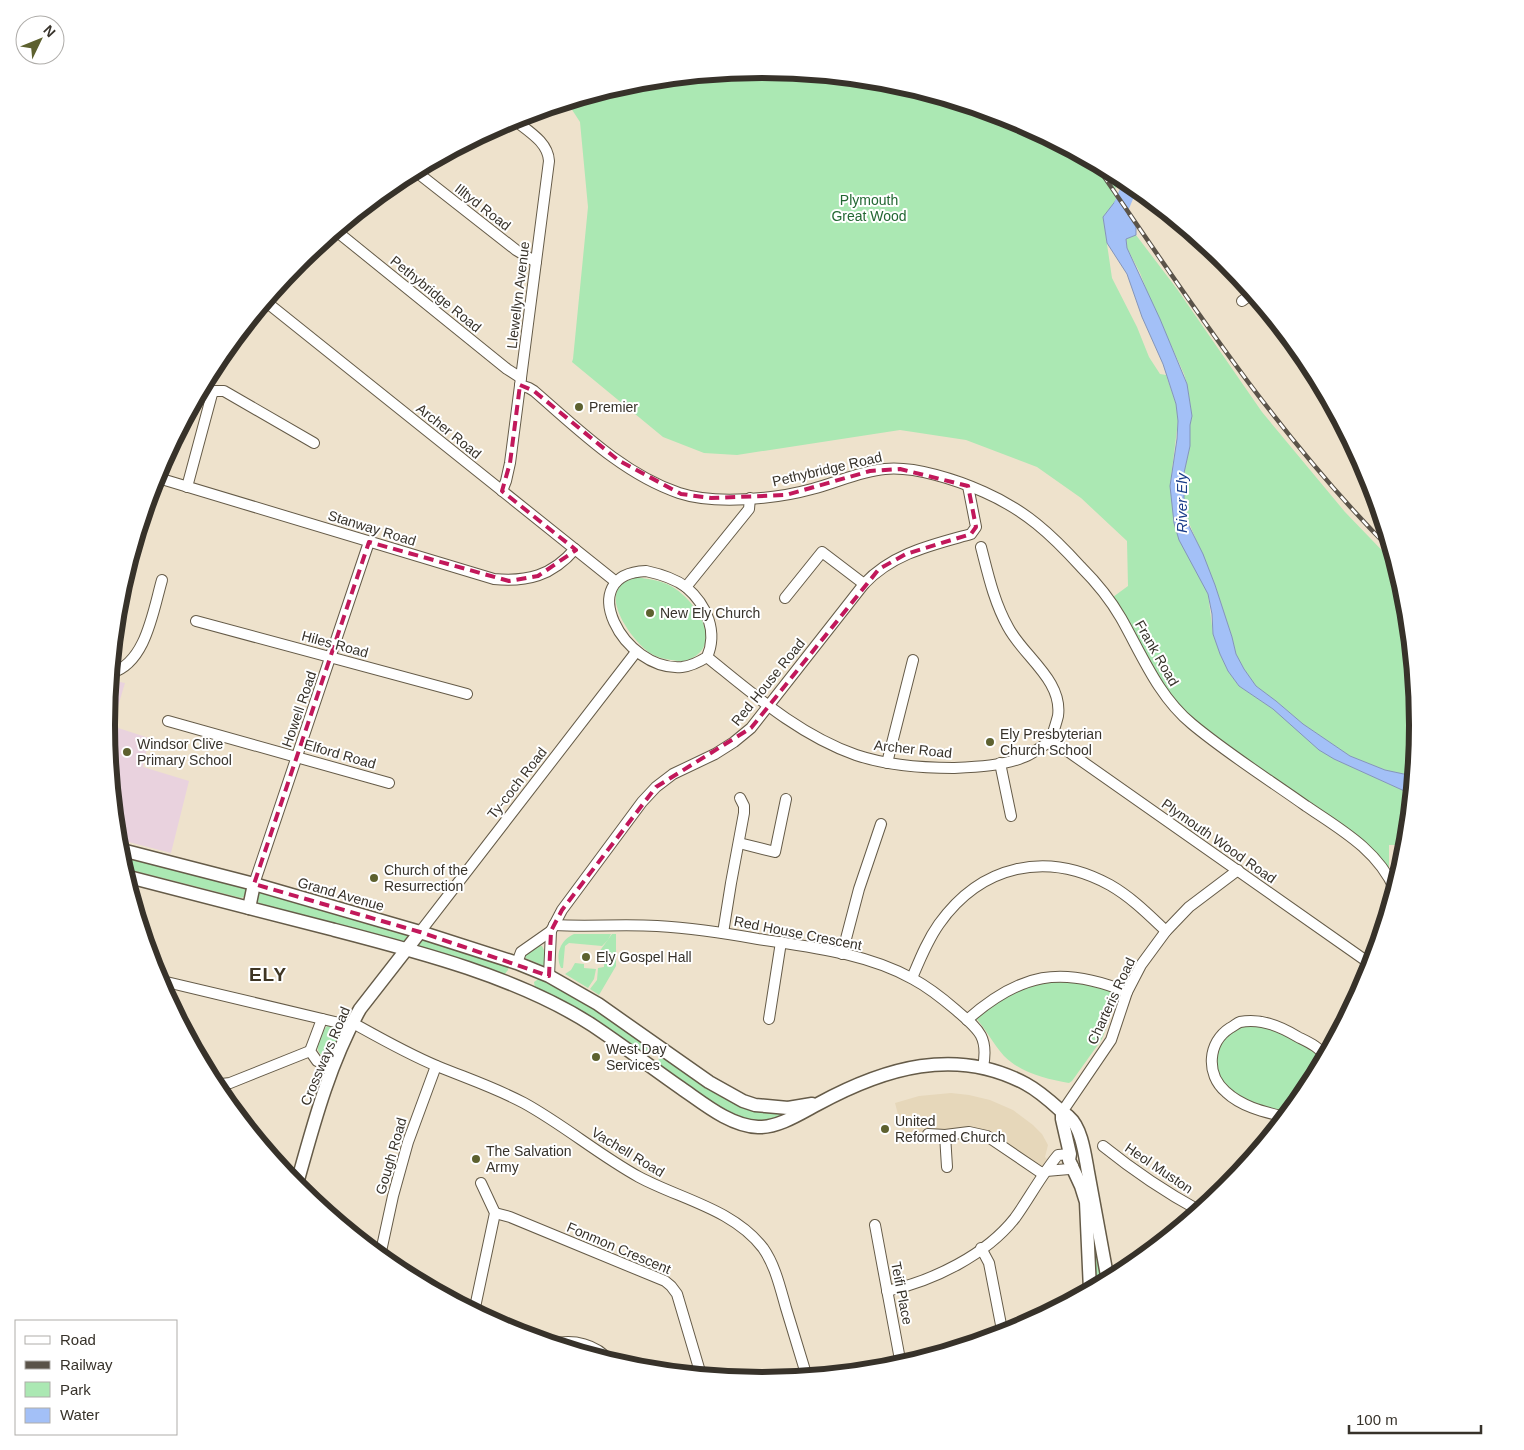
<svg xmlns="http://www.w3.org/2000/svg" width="1524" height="1450" viewBox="0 0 1524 1450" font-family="Helvetica,sans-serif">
  <rect width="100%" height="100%" fill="#eee2cc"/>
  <path fill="#e6d7ba" d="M951 1093 969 1095 990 1100 1013 1110 1033 1125 1042 1134 1048 1145 1045 1157 1047 1159 1042 1167 985 1131 970 1129H924V1139L905 1141 895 1103 919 1096Z"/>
  <path fill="#e9d2de" d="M110 680 125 683 112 726 149 738 143 767 189 781 171 853 117 839 106 725Z"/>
  <g fill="#abe8b3">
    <path d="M762 69 890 81 1013 119 1122 177 1113 193 1117 199 1103 217 1112 278 1137 327 1149 357 1160 374 1166 375 1176 404 1178 421 1170 486 1174 523 1208 594 1213 634 1220 654 1228 671 1239 686 1273 709 1306 737 1334 759 1411 794 1406 845H1389V877L1378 861 1180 713 1120 616 1124 612 1113 597 1128 586 1127 541 1081 498 1037 467 966 440 900 430 737 455 704 453 663 437 572 362 573 359 588 207 580 122 567 102 634 81Z"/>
    <path d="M1136 235 1177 289 1262 412 1345 512 1396 565 1406 597 1418 725 1413 776 1385 770 1350 756 1303 724 1276 701 1256 686 1244 669 1236 654 1232 637 1215 585 1184 511V473L1190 446V425L1192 416 1187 384 1184 374 1148 294 1140 273 1127 248 1126 239Z"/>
    <path d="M637 577C647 579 658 580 667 584 692 595 727 643 690 659 683 662 679 661 671 660 664 659 656 657 650 653 635 643 601 600 623 583 627 580 633 579 637 577Z"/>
    <path d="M118 852 243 884 247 889 246 896 241 898 123 868Z"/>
    <path d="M259 891 406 933 408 939 403 944 392 941 265 905 257 902 256 900Z"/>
    <path d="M574 934H611L608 940 602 946 569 943 565 946 563 968H561C555 955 560 940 574 934Z"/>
    <path d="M612 934H616V966L599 995 590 989 597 980 598 968 604 967 605 953 599 952Z"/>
    <path d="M420 938 508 966V970L504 975 419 948 417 946Z"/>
    <path d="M539 946H542L544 950V966L523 957 531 950Z"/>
    <path d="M575 963 584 964V968L596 969 594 979 588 988 565 974 571 970Z"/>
    <path d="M540 978 568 991 649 1047 647 1051 642 1054 535 989 534 982Z"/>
    <path d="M1075 981 1118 992V997L1102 1039 1072 1081 1069 1083C1046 1079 1021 1073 1004 1056 993 1044 986 1029 975 1017L995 1001 1037 982Z"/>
    <path d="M1245 1024 1265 1025 1311 1047 1321 1058 1323 1062 1307 1090 1289 1112C1267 1109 1241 1102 1224 1086 1211 1073 1213 1044 1228 1033 1232 1029 1240 1027 1245 1024Z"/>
    <path d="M327 1026 337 1028 341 1034 331 1056 325 1057C311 1051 319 1035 327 1026Z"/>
    <path d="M663 1056 715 1091 794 1112C781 1116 768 1121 753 1120 721 1118 683 1083 658 1064L659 1058Z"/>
    <path d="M1091 1210 1104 1283 1093 1288Z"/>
    <path d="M558 1346H579L605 1360Z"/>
  </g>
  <path fill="#a3c0f7" stroke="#8395ba" d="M1117 199 1136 227V235L1126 239 1127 248 1160 319 1187 384 1192 416 1190 425V446L1184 473V511L1188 524 1203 554 1215 585 1232 637 1236 654 1244 669 1256 686 1276 701 1303 724 1350 756 1385 770 1413 776 1411 794 1334 759 1319 750 1273 709 1239 686 1228 671 1220 654 1213 634 1212 614 1208 594 1179 540 1174 523 1170 486 1177 439 1178 421 1176 404 1163 364 1142 317 1127 274 1107 243 1103 217Z"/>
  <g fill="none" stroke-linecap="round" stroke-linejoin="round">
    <path stroke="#a3c0f7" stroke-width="16" d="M1114 224 1131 183"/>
    <defs>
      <g id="minor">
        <path d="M414 170 516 250 536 262"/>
        <path d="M335 230 507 369 521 378"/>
        <path d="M265 301 616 582"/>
        <path d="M1242 301 1253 293"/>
        <path d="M520 385 529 388 534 391C578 429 623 474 679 493 715 505 776 499 812 489 836 483 860 471 885 469 915 466 957 480 984 492 1025 510 1051 534 1081 567 1096 582 1110 599 1121 618 1142 655 1158 696 1192 724 1228 754 1268 779 1306 806 1340 829 1378 850 1395 890"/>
        <path d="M155 477 494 579C527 582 552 576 575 549"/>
        <path d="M187 487 212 394 215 391H224L314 443"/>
        <path d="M502 491 506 481 510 463 549 161C548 141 526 130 512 118"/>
        <path d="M981 547C988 574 994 602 1008 627 1023 656 1063 680 1058 716 1056 724 1053 733 1050 742"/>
        <path d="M646 571C660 574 674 578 686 587 707 605 718 632 707 657 699 662 691 666 682 667 623 672 572 574 646 571Z"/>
        <path d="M686 587 749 509 750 498"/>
        <path d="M785 598 822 552 864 584"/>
        <path d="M196 621 467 694"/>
        <path d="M707 657C753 694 799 735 856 755 886 765 921 768 953 768 976 767 1003 766 1024 757 1033 754 1041 746 1050 742"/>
        <path d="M111 673C146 663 153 611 162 580"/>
        <path d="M168 721 389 783"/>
        <path d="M1050 742 1066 750 1372 965"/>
        <path d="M887 763 913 660"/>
        <path d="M1000 763 1011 816"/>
        <path d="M739 843 775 852 786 799"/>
        <path d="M254 884 369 542"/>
        <path d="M554 925C588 927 622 924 657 926 691 928 725 933 758 939 810 947 866 953 913 979 928 987 942 998 956 1010 978 1029 989 1036 983 1067"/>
        <path d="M420 932 636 652"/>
        <path d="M723 933 731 883 744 813V806L740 798"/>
        <path d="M842 954 859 889 881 824"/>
        <path d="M517 963 521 952 551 931"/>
        <path d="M549 976 551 931 562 910 642 802 656 787 673 774 715 754 734 742 751 728 864 584C893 553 932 545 971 534L976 527 968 486"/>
        <path d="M912 978C920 959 927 941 939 924 981 865 1046 850 1110 885 1131 897 1148 914 1166 931"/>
        <path d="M158 980 335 1022 351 1027"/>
        <path d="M322 1019 310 1051 317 1061 333 1068"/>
        <path d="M769 1019 781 942"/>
        <path d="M967 1020C1020 973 1061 965 1127 992"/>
        <path d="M353 1023C380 1038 408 1054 437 1066 466 1078 496 1088 524 1103 564 1125 599 1155 639 1177 680 1199 733 1209 763 1248 775 1265 780 1287 786 1308 793 1331 800 1354 807 1377"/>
        <path d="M214 1085 230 1083 310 1051"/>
        <path d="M1062 1112 1111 1040 1127 992 1141 965 1166 931 1189 907 1238 870"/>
        <path d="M1285 1117C1265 1112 1242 1107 1226 1092 1205 1074 1208 1042 1230 1028 1234 1026 1237 1023 1240 1022 1260 1018 1282 1027 1298 1037 1308 1042 1320 1047 1325 1057"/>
        <path d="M928 1134 945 1135"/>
        <path d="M1103 1146C1134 1171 1165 1192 1200 1211"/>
        <path d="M947 1167 945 1135 969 1132 987 1136 1043 1174"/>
        <path d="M1046 1171 1069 1169 1073 1166"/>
        <path d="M495 1213 510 1217 665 1281 671 1286 677 1294 701 1375"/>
        <path d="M875 1225 901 1365"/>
        <path d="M981 1248 989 1263 1003 1335"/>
        <path d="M380 1256 393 1196 408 1142 436 1066"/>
        <path d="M887 1291C933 1281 986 1255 1015 1218 1030 1197 1042 1174 1058 1155L1070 1154"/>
        <path d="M474 1312 495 1213 481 1183"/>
        <path d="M552 1344C574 1339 596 1344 610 1361"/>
      </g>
      <g id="tertiary">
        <path d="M118 849 254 884 420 932 517 963 549 976 598 1004 709 1082 743 1101 755 1105 788 1108 812 1104"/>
        <path d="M125 876C194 894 263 911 331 929 416 951 518 977 592 1025 622 1045 651 1067 681 1088 703 1103 730 1126 758 1127 778 1128 801 1113 818 1104 884 1068 956 1046 1026 1084 1039 1091 1049 1100 1060 1110 1063 1113 1066 1114 1069 1117 1082 1128 1085 1156 1088 1172L1108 1281"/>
        <path d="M249 908 254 884"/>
        <path d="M1062 1112V1119L1070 1154 1069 1160 1081 1186 1086 1202 1090 1290"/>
        <path d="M296 1187C313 1126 329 1064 360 1009L420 932"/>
      </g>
    </defs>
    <use href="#minor" stroke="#655b48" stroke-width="12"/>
    <use href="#tertiary" stroke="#655b48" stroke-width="15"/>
    <use href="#minor" stroke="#fff" stroke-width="10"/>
    <use href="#tertiary" stroke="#fff" stroke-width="12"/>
    <defs>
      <path id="rail" d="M1094 162C1186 296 1276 434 1391 550"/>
    </defs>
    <use href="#rail" stroke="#5a5349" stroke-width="4.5"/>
    <use href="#rail" stroke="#fff" stroke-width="2.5" stroke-dasharray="8" stroke-linecap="butt"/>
  </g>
  <path fill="none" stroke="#c2185b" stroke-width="4" stroke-dasharray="10 6" stroke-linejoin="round" d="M520 385 534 391 618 460 681 494 711 498 786 495 870 471 900 469 968 486 976 527 971 534 906 554 879 569 751 728 656 787 562 910 551 931 549 976 420 932 254 884 369 542 509 581 538 576 576 550 502 491 510 463Z"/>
  <g fill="#5d612f" stroke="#fff" stroke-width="2">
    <circle cx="579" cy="407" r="5"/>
    <circle cx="650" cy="613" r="5"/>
    <circle cx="990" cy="742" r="5"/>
    <circle cx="127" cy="752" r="5"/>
    <circle cx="374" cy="878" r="5"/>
    <circle cx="586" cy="957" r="5"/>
    <circle cx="596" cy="1057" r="5"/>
    <circle cx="885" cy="1129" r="5"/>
    <circle cx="476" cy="1159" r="5"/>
  </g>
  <g text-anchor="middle" stroke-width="4" stroke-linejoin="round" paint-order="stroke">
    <g font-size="14" fill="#226732" stroke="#fff">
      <text x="869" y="205">Plymouth<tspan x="869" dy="16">Great Wood</tspan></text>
    </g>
    <g font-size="14" fill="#37322a" stroke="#fff">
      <text transform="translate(483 207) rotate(38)" y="5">Illtyd Road</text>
      <text transform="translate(436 294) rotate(39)" y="5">Pethybridge Road</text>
      <text transform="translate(518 295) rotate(-83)" y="5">Llewellyn Avenue</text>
      <text transform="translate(449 431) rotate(39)" y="5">Archer Road</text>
      <text transform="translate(827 469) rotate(-13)" y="5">Pethybridge Road</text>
      <text transform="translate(372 528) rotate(17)" y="5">Stanway Road</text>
      <text transform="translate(335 644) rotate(15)" y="5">Hiles Road</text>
      <text transform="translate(1157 653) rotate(60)" y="5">Frank Road</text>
      <text transform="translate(768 682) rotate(-51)" y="5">Red House Road</text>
      <text transform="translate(299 709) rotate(-71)" y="5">Howell Road</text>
      <text transform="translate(913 749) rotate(6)" y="5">Archer Road</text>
      <text transform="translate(340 754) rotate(16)" y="5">Elford Road</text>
      <text transform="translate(517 783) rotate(-52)" y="5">Ty-coch Road</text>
      <text transform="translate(1219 841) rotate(35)" y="5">Plymouth Wood Road</text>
      <text transform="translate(341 894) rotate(16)" y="5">Grand Avenue</text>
      <text transform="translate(798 933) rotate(11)" y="5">Red House Crescent</text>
      <text transform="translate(1111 1001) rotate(-65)" y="5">Charteris Road</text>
      <text transform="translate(325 1056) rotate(-67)" y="5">Crossways Road</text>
      <text transform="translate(628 1152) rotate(31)" y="5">Vachell Road</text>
      <text transform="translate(391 1156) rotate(-74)" y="5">Gough Road</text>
      <text transform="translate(1159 1168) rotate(34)" y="5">Heol Muston</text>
      <text transform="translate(619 1248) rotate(23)" y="5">Fonmon Crescent</text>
      <text transform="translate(902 1293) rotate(79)" y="5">Teifi Place</text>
    </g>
    <g font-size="14" fill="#37322a" stroke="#fff" text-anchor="start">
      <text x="589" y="412">Premier</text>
      <text x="660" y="618">New Ely Church</text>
      <text x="1000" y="739">Ely Presbyterian<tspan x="1000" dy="16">Church School</tspan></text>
      <text x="137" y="749">Windsor Clive<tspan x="137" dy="16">Primary School</tspan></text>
      <text x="384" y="875">Church of the<tspan x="384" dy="16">Resurrection</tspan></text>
      <text x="596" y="962">Ely Gospel Hall</text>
      <text x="606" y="1054">West Day<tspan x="606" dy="16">Services</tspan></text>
      <text x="895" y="1126">United<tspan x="895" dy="16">Reformed Church</tspan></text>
      <text x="486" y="1156">The Salvation<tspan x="486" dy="16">Army</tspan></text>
    </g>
    <g font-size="15" font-style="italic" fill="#193d8a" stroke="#fff">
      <text transform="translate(1182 503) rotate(-90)" y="5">River Ely</text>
    </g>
    <g font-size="19" font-weight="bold" letter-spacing="1" fill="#3e3523" stroke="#fff">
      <text x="268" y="981">ELY</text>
    </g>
  </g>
  <path d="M0 0H1524V1450H0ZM115 725a647 647 0 1 1 1294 0a647 647 0 1 1-1294 0Z" fill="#fff" fill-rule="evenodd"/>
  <path fill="none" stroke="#37322a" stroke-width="6" d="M115 725a647 647 0 1 1 1294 0a647 647 0 1 1-1294 0Z"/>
  <rect x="15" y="1320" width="162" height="115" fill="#ffffff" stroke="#afadaa"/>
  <rect x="25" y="1336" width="25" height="8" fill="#ffffff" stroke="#afadaa"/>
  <text x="60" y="1345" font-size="15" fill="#37322a">Road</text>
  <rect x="25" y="1361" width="25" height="8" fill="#5a5349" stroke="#afadaa"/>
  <text x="60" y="1370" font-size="15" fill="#37322a">Railway</text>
  <rect x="25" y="1382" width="25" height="15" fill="#abe8b3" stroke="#afadaa"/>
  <text x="60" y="1395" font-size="15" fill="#37322a">Park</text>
  <rect x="25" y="1408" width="25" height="15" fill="#a3c0f7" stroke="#afadaa"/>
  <text x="60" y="1420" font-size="15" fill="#37322a">Water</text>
  <g transform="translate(40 40) rotate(47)"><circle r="24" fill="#ffffff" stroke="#afadaa"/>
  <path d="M0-4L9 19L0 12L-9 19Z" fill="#5d612f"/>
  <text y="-8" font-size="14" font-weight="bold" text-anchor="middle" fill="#37322a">N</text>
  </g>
  <path d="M1349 1425v8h132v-8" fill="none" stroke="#37322a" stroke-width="2.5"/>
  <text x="1356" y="1425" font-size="15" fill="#37322a" stroke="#ffffff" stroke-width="4" paint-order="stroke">100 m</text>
</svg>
